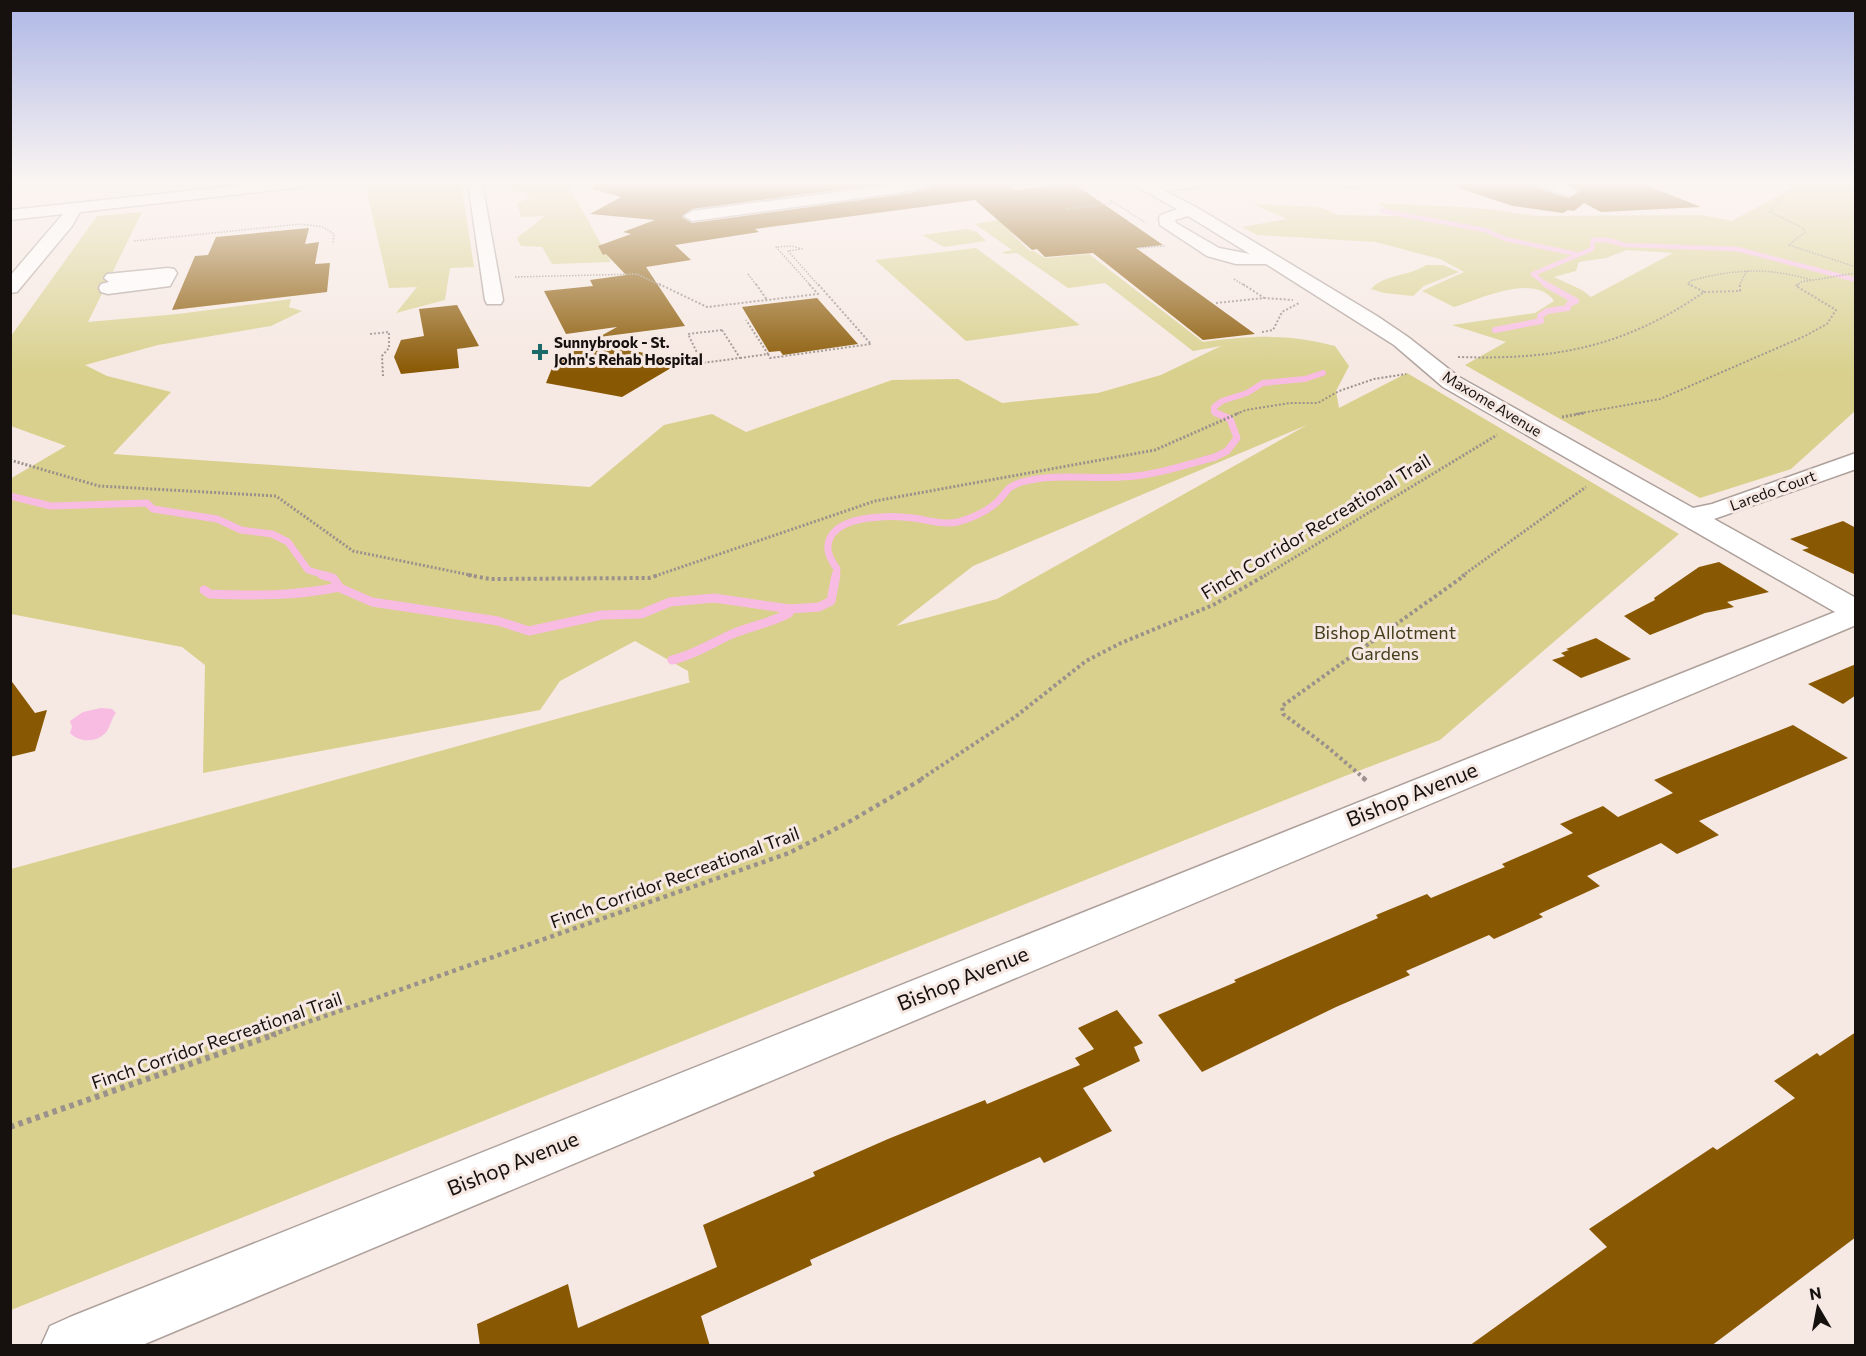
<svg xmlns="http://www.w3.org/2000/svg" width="1866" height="1356" viewBox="0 0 1866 1356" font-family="Commissioner,sans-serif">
  <rect width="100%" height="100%" fill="#f6e8e2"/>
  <g fill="#d8d08c" fill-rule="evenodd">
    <path d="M365 183H461L474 267 450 268 445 300 396 313 417 287 389 288Z"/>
    <path d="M503 183H567L611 262 552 264 542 247 521 246 517 238 545 216 521 217 517 203 531 198 523 191 505 190Z"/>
    <path d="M1802 183H1855V411L1791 469 1700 498 1465 365 1506 342 1452 325 1535 313 1554 301C1535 272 1480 299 1454 307L1422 291 1464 272 1440 259 1375 242 1257 235 1242 227 1287 219 1253 204 1319 207 1338 215 1396 216 1378 203 1478 208 1538 216 1702 215 1732 221ZM1627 250 1673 253 1591 297 1582 290 1554 277 1576 271 1579 262 1606 258Z"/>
    <path d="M142 212 88 322 178 314 291 299 289 307 302 311 271 326 158 345 85 365 107 376 171 392 113 454 590 487 664 425 712 414 746 432 892 380 958 379 1002 403 1098 393 1161 375 1221 346 1193 351 1105 283 1068 288 1017 253 1006 254 1002 252 1012 250 975 224 999 220 1025 231 1011 233 1030 251H1034L1045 258 1089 254 1203 342C1250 336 1288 333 1335 346L1349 366 1336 391 1339 408 1407 373 1679 534 1440 740 1345 776 11 1310V869L691 682 689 681 688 671 635 641 560 681 540 710 203 773 205 665 182 647 11 614 10 479 66 446 11 426V336L97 216ZM1307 425 997 599 896 626 973 566Z"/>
    <path d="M967 229 977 232 986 241 944 247 922 235Z"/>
    <path d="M976 248 1080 325 966 341 875 260Z"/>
    <path d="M1426 265H1443L1459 272 1424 286 1413 296 1384 293 1371 289C1384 274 1411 276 1426 265Z"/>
  </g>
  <path fill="#f8bce3" d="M101 708 112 709 116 713C111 719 111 725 107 731 98 743 80 743 70 733L72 727 70 721 83 712Z"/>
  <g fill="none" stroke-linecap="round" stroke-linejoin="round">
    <g stroke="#f8bce3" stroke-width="4.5">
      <path d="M1382 211 1485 230 1505 239 1576 254"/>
      <path d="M1548 286 1533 274 1592 249 1593 240H1607L1625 245 1737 249 1856 280"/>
    </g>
    <g stroke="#f8bce3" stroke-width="6">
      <path d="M1495 330 1541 321 1540 316 1547 311 1568 308 1569 304 1576 301 1545 284"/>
      <path d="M1220 414 1214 412V407L1222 401 1247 393 1263 383 1305 379 1323 373"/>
    </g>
    <g stroke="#f8bce3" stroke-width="7">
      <path d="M10 496 51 506 147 503 153 509 217 519 241 530 272 534 288 542 308 570 327 576"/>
      <path d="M836 576 837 569C830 559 824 548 831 536 844 515 892 515 913 518 928 520 942 525 958 522 972 518 987 512 998 501 1008 491 1006 487 1022 482 1054 473 1089 479 1122 477 1153 476 1185 465 1215 457L1227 451 1237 438 1230 419 1216 413"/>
    </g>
    <g stroke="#f8bce3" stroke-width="9">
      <path d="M322 575 333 578 340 588 372 602 498 621 529 631 602 615 641 614 670 602 714 598 790 609 819 607 831 601 836 575"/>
      <path d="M204 590 210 594C254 596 296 596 339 587"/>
      <path d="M672 660C694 655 712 643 732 634 751 626 771 623 789 613L790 609"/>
    </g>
  </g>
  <g fill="#895803">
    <path d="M594 183H889L692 209 682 217 692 223 911 193 932 188 935 183H1005L1015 190 1073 183 1163 245 1136 248 1255 334 1203 340 1093 253 1045 257 1037 249 1032 250 975 200 755 229 759 232 675 245 691 260 646 267 685 326 599 337 617 327 566 334 544 291 593 286 590 280 626 275 606 254 603 255 598 246 631 234 623 232 655 220 590 214 621 197 593 189Z"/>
    <path d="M1459 183H1533L1536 188 1569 198 1579 192 1566 183H1641L1701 207 1601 212 1584 203 1574 211 1568 210 1563 213 1513 206 1458 188Z"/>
    <path d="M309 228 305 244 319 242 315 264 330 263 327 292 172 310 195 256 208 255 216 237Z"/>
    <path d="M817 298 858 344 783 355 780 351 769 352 742 307Z"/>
    <path d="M457 305 479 346 457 349 459 368 401 374 394 357 401 340 424 336 419 309Z"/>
    <path d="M590 342 669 358 659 366 671 368 622 397 546 383 554 363Z"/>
    <path d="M1843 521 1856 528V575L1802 550 1809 548 1790 539Z"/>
    <path d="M1719 562 1769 592 1727 602 1734 607 1705 613 1650 635 1624 616 1655 600 1654 598 1699 567Z"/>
    <path d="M1596 638 1631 659 1581 678 1552 660 1565 656 1561 653 1569 650 1566 649Z"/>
    <path d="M1856 664V695L1843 704 1808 684Z"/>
    <path d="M10 679 35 713 47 710 35 751 10 757Z"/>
    <path d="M1793 725 1848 758 1699 821 1719 835 1677 854 1661 843 1587 876 1600 886 1539 914 1543 917 1494 939 1489 935 1406 971 1410 975 1336 1007 1202 1072 1158 1015 1236 982 1234 980 1378 918 1376 915 1427 894 1431 898 1505 867 1502 864 1573 833 1560 824 1603 806 1618 817 1673 793 1654 780Z"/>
    <path d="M1117 1010 1143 1043 1134 1047 1140 1061 1083 1088 1112 1131 1044 1163 1040 1157 810 1260 812 1265 701 1316 710 1346H480L477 1324 568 1284 578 1328 717 1267 703 1225 815 1176 813 1172 888 1139 985 1100 987 1104 1080 1065 1075 1058 1094 1049 1078 1028Z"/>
    <path d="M1856 1032V1237L1711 1346H1469L1607 1247 1589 1229 1713 1147 1717 1150 1795 1098 1774 1081 1817 1053 1820 1056Z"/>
  </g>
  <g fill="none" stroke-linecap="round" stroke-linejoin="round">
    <defs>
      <g id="minor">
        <path d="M263 183H311L304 187 80 212 72 226 17 292 10 293V276L63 214 10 220V210Z"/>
        <path d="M468 183H482L503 300 501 304H487L485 300Z"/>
        <path d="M907 183H933L931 186 911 191 692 221 684 216 692 211Z"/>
        <path d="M1130 183H1207L1200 187 1164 191 1196 207 1377 316 1408 337 1459 377 1693 508 1712 504 1856 453V469L1714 519 1856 598V625L140 1346H41L50 1326 70 1317 1835 612 1443 387 1394 345 1266 264H1236L1207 256 1160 225 1159 218 1161 215 1177 209ZM1188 216 1250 254 1219 248 1176 223 1175 220Z"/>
        <path d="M1340 183H1364L1357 187 1342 186Z"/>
        <path d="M1535 183C1549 183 1567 181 1577 192L1570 196 1537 186Z"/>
        <path d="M168 268 174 269 177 273 170 286 108 294 101 292 99 288 101 284 109 282 104 278 107 274Z"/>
      </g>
    </defs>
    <use href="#minor" stroke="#aea19c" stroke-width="3"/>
    <g stroke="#9b918c" stroke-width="1.5" stroke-dasharray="1.5 1.5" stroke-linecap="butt">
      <path d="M1805 183 1785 194 1770 212 1803 228 1805 232 1789 245 1856 267"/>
      <path d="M1110 200 1146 223"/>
      <path d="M1066 209 1113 203"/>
      <path d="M134 241 301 224 323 227 334 234 333 244"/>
      <path d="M1139 248 1165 246"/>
      <path d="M748 274 757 286"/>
      <path d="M515 277 637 274 662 286"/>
      <path d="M1234 279 1245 286"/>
      <path d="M811 286 776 247 792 246 802 249 788 251 819 286"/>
      <path d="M1692 286 1688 284 1690 281C1732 269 1769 267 1811 280"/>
      <path d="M1739 286 1746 272 1749 271"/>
      <path d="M1796 286 1801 282 1856 273"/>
    </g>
    <g stroke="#9b918c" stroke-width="2" stroke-dasharray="2 2" stroke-linecap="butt">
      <path d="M659 284 707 307 818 294 809 284"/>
      <path d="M756 284 767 300"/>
      <path d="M1243 284 1264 298"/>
      <path d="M1704 292 1740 291V284"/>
      <path d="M1216 303 1264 298 1293 300"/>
      <path d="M722 330 740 358 702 363 688 334Z"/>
      <path d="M1262 332 1273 330 1282 312 1299 303"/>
      <path d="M370 334 389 332V348L382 356 383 376"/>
      <path d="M768 354 770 358 871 344 818 284"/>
      <path d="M1458 357C1554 360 1623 348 1704 292L1689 284"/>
      <path d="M740 358 768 354 746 320"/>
      <path d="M1236 414 1246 410 1290 403H1318L1339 391 1374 379 1406 374"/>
      <path d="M1576 414 1660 399 1805 336 1827 324 1836 310 1796 286 1798 284"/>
    </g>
    <g stroke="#9b918c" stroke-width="3" stroke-dasharray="2 2" stroke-linecap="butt">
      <path d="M1562 417 1584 413"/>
      <path d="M10 460 99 486 276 496 353 551 475 576"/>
      <path d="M655 576 875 501 1155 450 1239 413"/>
      <path d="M1264 576 1497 435"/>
      <path d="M1462 576 1586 487"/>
    </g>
    <g stroke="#9b918c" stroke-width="4" stroke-dasharray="3 3" stroke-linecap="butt">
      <path d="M468 575 490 579 649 578 659 575"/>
      <path d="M921 779 1015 717 1086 661 1121 643 1213 605 1266 575"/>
      <path d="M1365 779 1325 745 1283 714 1282 706 1465 575"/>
    </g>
    <g stroke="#9b918c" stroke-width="4.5" stroke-dasharray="4 4" stroke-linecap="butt">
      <path d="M1363 778 1369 783"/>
      <path d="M271 1035 789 853 847 823 924 778"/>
    </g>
    <path stroke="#9b918c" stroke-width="6" stroke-dasharray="4.5 4.5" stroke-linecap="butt" d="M10 1127 276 1034"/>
    <use href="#minor" fill="#fff" fill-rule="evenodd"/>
  </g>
  <linearGradient id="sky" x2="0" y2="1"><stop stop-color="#aeb7e6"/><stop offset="0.49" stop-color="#fbf5f2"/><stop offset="1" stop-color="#fbf5f2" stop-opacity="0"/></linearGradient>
  <rect width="1866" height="373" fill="url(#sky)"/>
  <path fill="#1c6969" stroke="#f6e8e2" stroke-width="2" d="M537 343h6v6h6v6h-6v6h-6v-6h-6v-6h6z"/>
  <g text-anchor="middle" stroke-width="6" stroke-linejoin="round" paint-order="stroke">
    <g font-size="15" font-weight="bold" fill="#16110f" stroke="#f6e8e2" text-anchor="start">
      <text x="554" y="348">Sunnybrook - St.<tspan x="554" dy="17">John's Rehab Hospital</tspan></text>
    </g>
    <g font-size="15" fill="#16110f" stroke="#f6e8e2">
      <text transform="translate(1492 404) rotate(31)" y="5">Maxome Avenue</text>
      <text transform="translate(1773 491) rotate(-20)" y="5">Laredo Court</text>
    </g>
    <g font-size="18" fill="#16110f" stroke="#f6e8e2">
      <text transform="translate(1316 527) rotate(-31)" y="6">Finch Corridor Recreational Trail</text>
      <text transform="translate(675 878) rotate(-20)" y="6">Finch Corridor Recreational Trail</text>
      <text transform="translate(217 1041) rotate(-19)" y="6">Finch Corridor Recreational Trail</text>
    </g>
    <g font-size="18" fill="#433f1b" stroke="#f6e8e2">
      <text x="1385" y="639">Bishop Allotment<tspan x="1385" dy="21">Gardens</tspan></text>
    </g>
    <g font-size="21" fill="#16110f" stroke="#f6e8e2">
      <text transform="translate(1412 795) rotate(-22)" y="7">Bishop Avenue</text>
      <text transform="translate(963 979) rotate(-22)" y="7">Bishop Avenue</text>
      <text transform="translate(513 1164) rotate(-22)" y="7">Bishop Avenue</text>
    </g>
  </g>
  <rect width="1866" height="1356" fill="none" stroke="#16110f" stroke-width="24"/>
  <g transform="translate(1818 1308) rotate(350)" stroke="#f6e8e2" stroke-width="4.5" paint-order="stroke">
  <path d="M0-4.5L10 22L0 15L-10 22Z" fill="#16110f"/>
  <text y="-9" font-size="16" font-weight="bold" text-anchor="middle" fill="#16110f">N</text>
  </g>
</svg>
